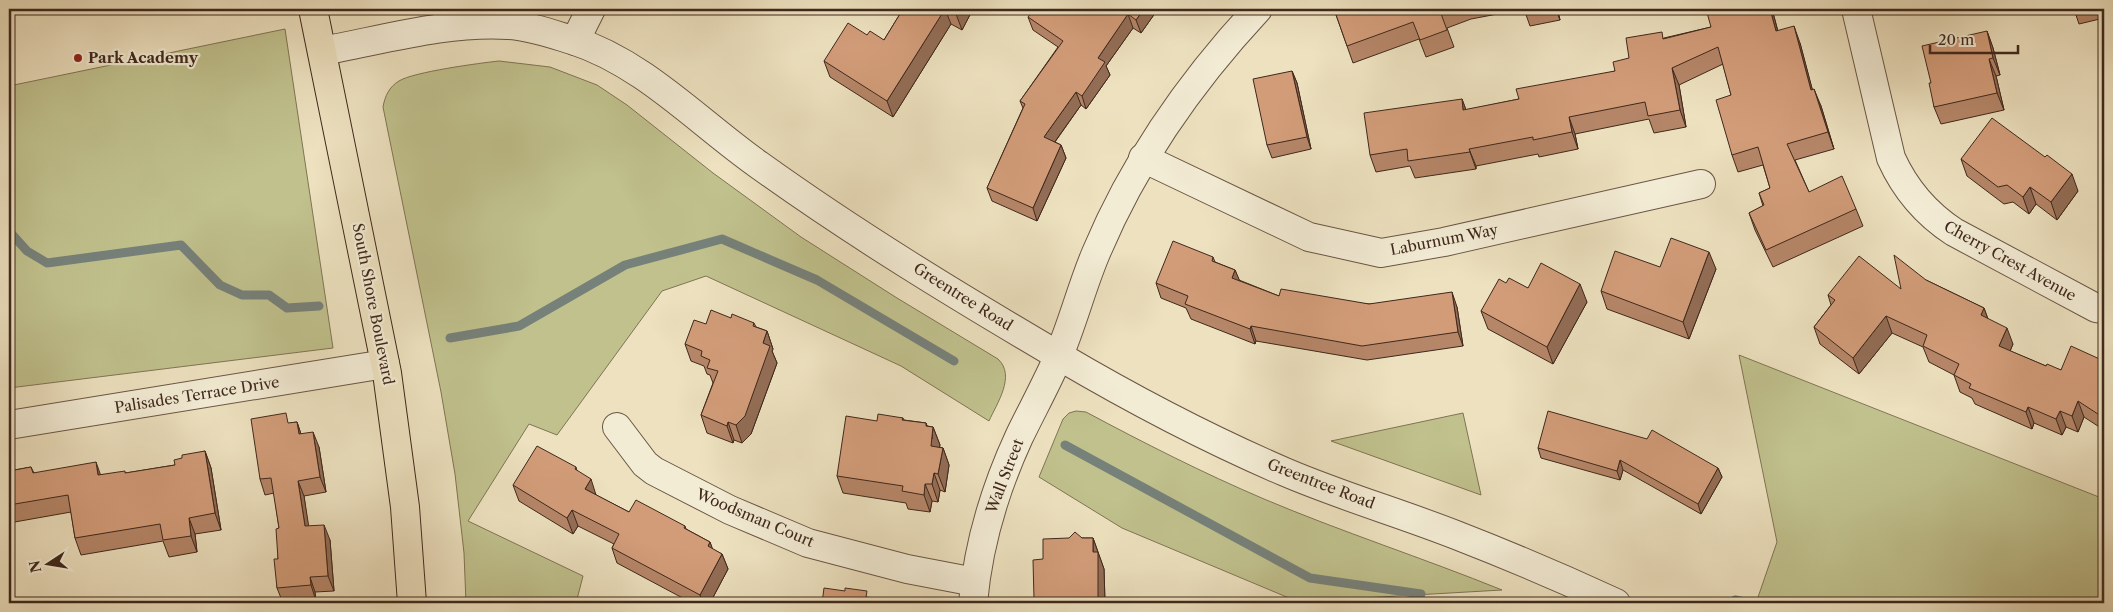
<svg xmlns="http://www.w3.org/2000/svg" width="2113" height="612" viewBox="0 0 2113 612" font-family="'Libre Caslon Text',serif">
  <rect width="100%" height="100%" fill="#ede1bf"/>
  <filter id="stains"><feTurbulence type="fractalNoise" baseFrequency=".004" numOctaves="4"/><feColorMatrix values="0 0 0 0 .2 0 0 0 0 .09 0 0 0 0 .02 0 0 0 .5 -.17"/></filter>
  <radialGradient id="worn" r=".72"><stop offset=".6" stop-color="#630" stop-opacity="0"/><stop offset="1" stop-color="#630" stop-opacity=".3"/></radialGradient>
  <g fill="#c0c18d" stroke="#807454">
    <path d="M285 29 333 348 9 388V86Z"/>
    <path d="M499 61 550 67 597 85 627 105 713 173 801 237 897 298 998 359C1016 376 997 403 989 421L901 366 706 276 662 291 557 435 529 424 468 521 583 576 576 603H466L464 553 455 474 441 392 383 107C385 96 389 87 399 81 413 72 480 63 499 61Z"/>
    <path d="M1739 355 2104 499V603H1756L1777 542Z"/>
    <path d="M1076 411 1086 412C1144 443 1203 473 1264 499 1342 532 1423 558 1502 590L1345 599 1289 598 1122 528 1039 477 1063 419 1069 413Z"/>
    <path d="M1463 413 1481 495 1331 441Z"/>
  </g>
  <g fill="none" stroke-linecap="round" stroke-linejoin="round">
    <g stroke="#76817a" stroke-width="9">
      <path d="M9 231 27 251 47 263 181 245 220 285 242 295H269L287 308 319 306"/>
      <path d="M450 338 519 326 625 265 722 239 817 280 954 361"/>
      <path d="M1065 445 1310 578 1421 594"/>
      <path d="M1735 600 1750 603"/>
    </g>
    <defs>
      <g id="minor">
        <path d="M1856 9 1891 158C1905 189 1925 213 1954 232L2096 308 2104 309"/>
        <path d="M575 41 591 9"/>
        <path d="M322 51C383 40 446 21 509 25 530 26 552 34 572 40 644 63 698 122 759 165 855 234 957 296 1059 356 1132 399 1208 439 1285 472 1341 496 1400 513 1456 535 1510 556 1564 579 1616 603"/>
        <path d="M1143 158 1309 237 1381 253 1444 242 1701 184"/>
        <path d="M9 425 385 364"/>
        <path d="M617 427 645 464 654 471 730 510 808 543 907 569 975 582"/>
        <path d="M973 603C978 546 995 489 1019 437 1032 410 1047 383 1059 355 1073 322 1082 286 1096 253 1134 162 1191 81 1258 9"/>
      </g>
      <path id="major" d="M313 9 387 373 405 507 412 603"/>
    </defs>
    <use href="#minor" stroke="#6a5645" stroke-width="30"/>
    <use href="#major" stroke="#3f281c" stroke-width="30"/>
    <use href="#minor" stroke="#f3ecd5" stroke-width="28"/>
    <use href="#major" stroke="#ede1bf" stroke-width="28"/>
  </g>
  <g fill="#b58668" stroke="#3f281c">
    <path d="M903 9H973L962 30 951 24 893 117 830 77 824 61 867 35 884 40Z"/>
    <path d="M1087 9H1158L1141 33 1133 28 1106 66 1110 75 1086 109 1081 105 1055 142 1061 145 1066 158 1037 221 992 201 987 188 1023 108 1020 101 1058 47 1033 30 1028 17 1083 14Z"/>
    <path d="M1334 9H1524L1471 19 1447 28 1454 47 1426 57 1419 39 1353 63Z"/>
    <path d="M1524 9H1576L1558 12 1560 20 1530 26Z"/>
    <path d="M1772 9 1778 31 1800 43 1812 89 1821 106 1834 149 1795 160 1809 192 1856 209 1863 226 1773 267 1755 230 1749 213 1763 206 1759 193 1770 188 1763 165 1738 172 1732 155 1731 95 1723 64 1679 85 1686 127 1654 133 1649 119 1575 134 1578 149 1539 157 1538 154 1476 166V169L1415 178 1410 166 1376 172 1370 155 1462 99 1466 110 1519 99 1615 71 1629 58 1664 38 1711 27Z"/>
    <path d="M1915 9H1924L1916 11Z"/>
    <path d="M2069 9H2104V18L2079 24 2075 12 2071 14Z"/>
    <path d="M1987 31 1993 48 2000 75 1996 76 2004 110 1941 124 1934 107 1931 83Z"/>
    <path d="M1292 71 1297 83 1311 149 1272 158 1267 145Z"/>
    <path d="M1961 159 2078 191 2057 220 2036 204 2029 214 2013 202 2004 204 1967 176Z"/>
    <path d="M1213 257 1215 262 1235 270 1239 280 1279 296 1369 304 1457 307 1463 346 1367 360 1256 341 1255 344 1191 319 1186 308 1161 298 1156 283Z"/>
    <path d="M1716 269 1689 339 1607 309 1601 291Z"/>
    <path d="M1926 280 1984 308 1988 319 2013 344 2010 351 2046 366 2061 370 2104 361V430L2084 417 2078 432 2066 427 2062 435 2034 423 2032 429 1975 404 1972 398 1960 392 1954 375 1929 362 1923 347 1892 333 1859 374 1820 344 1814 327 1831 305 1828 295 1901 289Z"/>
    <path d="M1506 283 1587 302 1553 364 1488 329 1481 311Z"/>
    <path d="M731 318 754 323 756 327 767 331 773 349 772 351 777 363 751 434 742 443 734 440 733 443 707 433 701 415 713 383 710 375 707 374 704 366 691 361 685 344 706 324Z"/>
    <path d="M903 418 904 420 926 423 927 426 933 427 940 445 939 447 943 448 949 465 945 492 940 490 938 502 932 501 930 512 908 509 906 503 843 493 837 476 877 421Z"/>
    <path d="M297 422 301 434 319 447 326 492 304 496 308 526 330 540 334 591 315 592 316 601 283 603 277 588 279 528 274 493 265 495 260 479 290 423Z"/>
    <path d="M1538 448 1718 468 1722 477 1701 514 1623 470 1620 480 1541 458Z"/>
    <path d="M205 451 211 468 221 530 195 534 197 552 169 557 163 541 81 555 75 538 71 512 9 523V471L31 467 34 473 100 475 126 473 175 465 182 458Z"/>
    <path d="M576 467 577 471 596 495 629 512 685 526 686 529 710 542 712 549 722 554 728 569 710 603H692L617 563 612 548 614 544 578 526 573 534 519 501 513 485Z"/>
    <path d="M1082 538H1093L1104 569 1105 603H1035L1034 599 1043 559Z"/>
  </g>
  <g fill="#936d55" stroke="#3f281c">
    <path d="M945 9 951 24 893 117 887 101Z"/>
    <path d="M959 9H973L962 30 956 14Z"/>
    <path d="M1144 9H1158L1141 33 1136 20Z"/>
    <path d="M1556 9H1557L1558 12 1560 20Z"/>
    <path d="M1770 9H1772L1782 48 1776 31Z"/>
    <path d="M1128 14 1133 28 1106 66 1110 75 1086 109 1082 96 1098 58Z"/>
    <path d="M1794 26 1800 43 1817 107 1811 90Z"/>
    <path d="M1987 31 1993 48 2000 75 1993 58Z"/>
    <path d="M1989 59 1996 76 2004 110 1997 93Z"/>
    <path d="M1672 68 1679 85 1686 127 1680 110Z"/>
    <path d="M1292 71 1297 83 1311 149 1307 137Z"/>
    <path d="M1814 89 1821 106 1834 149 1828 132Z"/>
    <path d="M1076 92 1081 105 1049 150 1044 137Z"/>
    <path d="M1462 99 1468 116 1463 110Z"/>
    <path d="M1569 117 1575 134 1578 149 1572 132Z"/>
    <path d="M1061 145 1066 158 1037 221 1033 208Z"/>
    <path d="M1469 149 1476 166V169L1470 152Z"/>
    <path d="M2072 174 2078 191 2057 220 2051 202Z"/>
    <path d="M2030 187 2036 204 2029 214 2023 197Z"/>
    <path d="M1709 252 1716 269 1689 339 1683 322Z"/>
    <path d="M1235 270 1241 284 1232 278Z"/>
    <path d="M1580 284 1587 302 1553 364 1547 347Z"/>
    <path d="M1452 292 1457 307 1463 346 1458 332Z"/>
    <path d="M1984 308 1990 325 1981 315Z"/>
    <path d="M1886 316 1892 333 1859 374 1853 358Z"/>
    <path d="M1251 326 1256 341 1255 344 1250 329Z"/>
    <path d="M2007 328 2013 344 2005 363 1999 346Z"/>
    <path d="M767 331 773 349 772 351 777 363 751 434 742 443 736 425Z"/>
    <path d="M2078 401 2084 417 2078 432 2072 416Z"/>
    <path d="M2028 407 2034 423 2032 429 2026 412Z"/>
    <path d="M2060 411 2066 427 2062 435 2056 419Z"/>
    <path d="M297 422 302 437 299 434Z"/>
    <path d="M728 422 734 440 733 443 727 426Z"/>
    <path d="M926 423 932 439 933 427 940 445 937 463 931 446 926 426Z"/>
    <path d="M313 432 319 447 326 492 320 477Z"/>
    <path d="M943 448 949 465 945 492 938 474Z"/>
    <path d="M205 451 211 468 221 530 215 513Z"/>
    <path d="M1620 460 1623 470 1620 480 1617 471Z"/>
    <path d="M96 462 102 479 98 475Z"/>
    <path d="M1718 468 1722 477 1701 514 1698 504Z"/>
    <path d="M934 473 940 490 938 502 932 484Z"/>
    <path d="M591 479 596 495 585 489Z"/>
    <path d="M298 481 304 496 311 541 305 526Z"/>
    <path d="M925 484 932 501 930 512 924 495Z"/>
    <path d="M572 510 578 526 573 534 567 518Z"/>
    <path d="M189 518 195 534 197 552 191 536Z"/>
    <path d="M324 525 330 540 334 591 328 576Z"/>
    <path d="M1093 538 1104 569 1105 603H1098L1093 552Z"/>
    <path d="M710 542 716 558 708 546Z"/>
    <path d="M722 554 728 569 710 603H703L700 595Z"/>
    <path d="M310 577 315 592 316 601 311 585Z"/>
  </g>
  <g fill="#d29c79" stroke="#3f281c">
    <path d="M903 9H945L887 101 824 61 848 23 867 35 870 31 884 40Z"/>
    <path d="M947 9H959L956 14Z"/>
    <path d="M1034 9H1076L1083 14 1087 9H1144L1136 20 1128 14 1098 58 1105 62 1082 96 1076 92 1044 137 1061 145 1033 208 987 188 1025 104 1020 101 1063 41 1028 17Z"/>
    <path d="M1334 9H1447L1440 11 1447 30 1420 40 1413 22 1347 46Z"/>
    <path d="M1706 9H1770L1776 31 1794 26 1811 90 1814 89 1828 132 1787 144 1809 192 1842 176 1856 209 1766 250 1749 213 1764 205 1759 193 1770 188 1758 147 1732 155 1716 100 1731 95 1718 47 1672 68 1680 110 1648 116 1645 102 1569 117 1572 132 1533 140V137L1469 149 1470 152 1408 161 1407 149 1370 155 1364 113 1462 99 1463 110 1519 99 1516 89 1615 71 1613 62 1629 58 1626 38 1662 32 1663 39 1711 27Z"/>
    <path d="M1987 31 1993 58 1989 59 1997 93 1934 107 1929 83H1931L1922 46Z"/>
    <path d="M1292 71 1307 137 1267 145 1253 79Z"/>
    <path d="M1992 118 2045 157 2047 155 2072 174 2051 202 2030 187 2023 197 2007 185 1998 187 1961 159Z"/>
    <path d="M1671 238 1709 252 1683 322 1601 291 1615 251 1660 267Z"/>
    <path d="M1173 241 1213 257 1212 261 1235 270 1232 278 1279 296 1281 289 1369 304 1452 292 1458 332 1362 346 1251 326 1250 329 1185 304 1188 296 1156 283Z"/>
    <path d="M1894 255 1926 280 1984 308 1981 315 2007 328 1999 346 2046 366 2047 364 2061 370 2071 346 2104 361V418L2078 401 2072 416 2060 411 2056 419 2028 407 2026 412 1969 388 1971 384 1954 375 1959 364 1923 346 1927 335 1886 316 1853 358 1814 327 1835 300 1828 295 1859 256 1901 289Z"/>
    <path d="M1541 263 1580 284 1547 347 1481 311 1499 279 1506 283 1509 278 1528 288Z"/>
    <path d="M711 310 731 318 732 314 754 323 753 326 767 331 763 343 770 346 745 416 736 425 728 422 727 426 701 415 718 371 707 368 710 360 701 356 702 351 685 344 694 320 706 324Z"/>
    <path d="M1548 411 1647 439 1652 430 1718 468 1698 504 1620 460 1617 471 1538 448Z"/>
    <path d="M286 413 288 423 297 422 299 434 313 432 320 477 298 481 305 526 324 525 328 576 310 577 311 585 277 588 274 559H278L276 529 279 528 271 478 260 479 251 419Z"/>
    <path d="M878 414 903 418 902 420 926 423V426L933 427 931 446 943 448 938 474 934 473 932 484H925L924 495 902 491 903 486 837 476 846 416 877 421Z"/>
    <path d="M537 446 576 467 575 469 591 479 585 489 629 512 636 500 685 526 684 528 710 542 708 546 722 554 700 595 612 548 619 534 572 510 567 518 513 485Z"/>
    <path d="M205 451 215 513 189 518 191 536 163 540 160 524 75 538 68 495 9 505V471L31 467 33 473 96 462 98 475 125 471V473L175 465 174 460 182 458V455Z"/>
    <path d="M1075 532 1082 538H1093V552H1098V603H1052V599H1034L1033 560 1043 559V539L1069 538Z"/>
    <path d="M824 588 845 591V588L867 591 866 597 907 602V603H822Z"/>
  </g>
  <circle fill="#8f2418" stroke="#f3ecd5" stroke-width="2" cx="78" cy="58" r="5"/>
  <g text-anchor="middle" stroke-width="4.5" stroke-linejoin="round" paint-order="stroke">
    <g font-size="15" font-weight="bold" fill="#3f281c" stroke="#f3ecd5" text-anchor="start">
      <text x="88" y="63">Park Academy</text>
    </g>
    <g font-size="15" fill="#3f281c" stroke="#f3ecd5">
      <text transform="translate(1444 240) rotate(-11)" y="5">Laburnum Way</text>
      <text transform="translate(2010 261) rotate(29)" y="5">Cherry Crest Avenue</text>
      <text transform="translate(963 297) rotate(32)" y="5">Greentree Road</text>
      <text transform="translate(373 304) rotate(79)" y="5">South Shore Boulevard</text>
      <text transform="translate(197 395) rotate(-9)" y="5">Palisades Terrace Drive</text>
      <text transform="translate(1005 476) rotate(-69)" y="5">Wall Street</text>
      <text transform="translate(1321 484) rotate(21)" y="5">Greentree Road</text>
      <text transform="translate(755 518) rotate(23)" y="5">Woodsman Court</text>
    </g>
  </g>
  <rect width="2113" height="612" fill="none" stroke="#ede1bf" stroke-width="30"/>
  <rect x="10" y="10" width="2093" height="592" fill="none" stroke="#3f281c" stroke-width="2.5"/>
  <rect x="15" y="15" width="2083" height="582" fill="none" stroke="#3f281c"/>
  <g transform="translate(48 564) rotate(258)" stroke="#f3ecd5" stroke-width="4" paint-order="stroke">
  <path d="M0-4L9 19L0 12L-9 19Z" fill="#3f281c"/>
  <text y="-8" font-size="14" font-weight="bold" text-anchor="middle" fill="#3f281c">N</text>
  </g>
  <path d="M1930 45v8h88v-8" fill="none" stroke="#3f281c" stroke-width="2.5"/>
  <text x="1938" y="45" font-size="15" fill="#3f281c" stroke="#f3ecd5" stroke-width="4" paint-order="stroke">20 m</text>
  <rect width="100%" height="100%" filter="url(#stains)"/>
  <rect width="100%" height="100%" fill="url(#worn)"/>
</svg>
